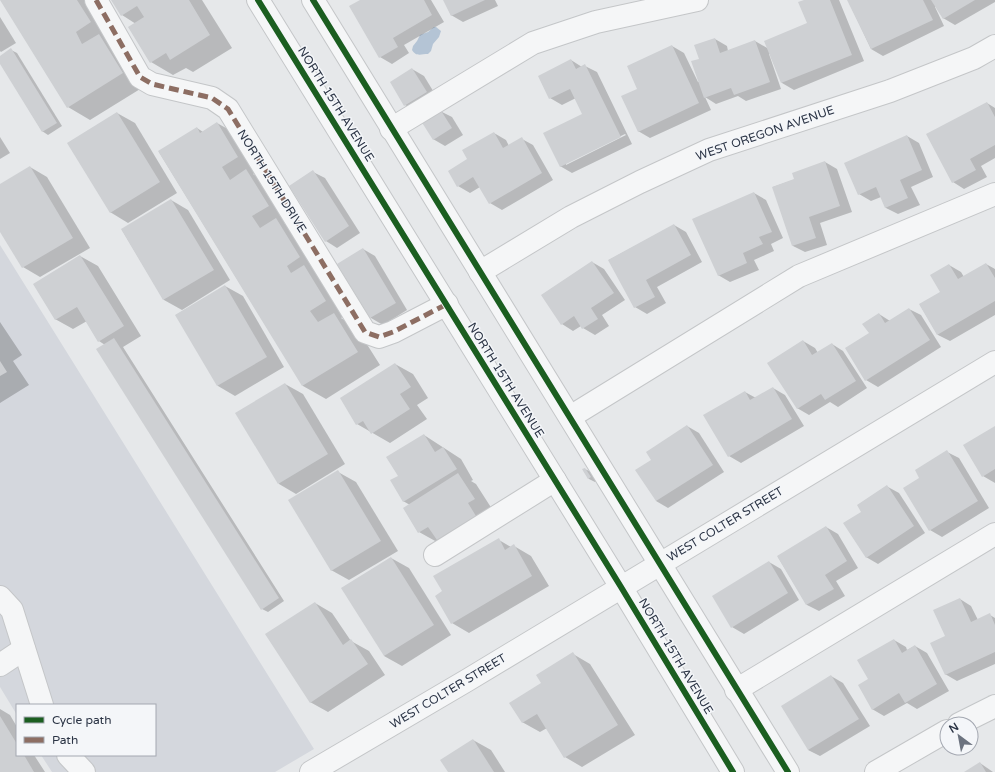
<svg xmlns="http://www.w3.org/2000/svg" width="995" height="772" viewBox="0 0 995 772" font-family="'Varela Round',sans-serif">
  <rect width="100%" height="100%" fill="#e6e8ea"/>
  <path fill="#d4d7dd" d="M0 245 314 749 275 772H52L41 755H155V705H17V715L0 687Z"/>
  <path fill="#b4c4d5" d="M434 27H436L441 31 439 37 433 44 431 51 428 54C421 54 416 57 412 50L413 46 417 41 420 35 428 32Z"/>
  <g fill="#0003" fill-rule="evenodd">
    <path d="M1 0H91L145 86 90 120 68 107Z"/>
    <path d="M112 0H202L232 48 193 72 186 68 173 75 151 62 136 24 122 15Z"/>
    <path d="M362 0H431L444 22 404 45 409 53 392 64 380 57Z"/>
    <path d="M444 0H495L498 6 463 22 451 15Z"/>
    <path d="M807 0H839L864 61 794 90 782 83 770 54H769L781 89 746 101 738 96 716 104 705 97 711 110 650 138 638 131 639 90 672 46 684 53 698 82H699L700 59 715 39 727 46 728 51 755 41 769 49 808 24Z"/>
    <path d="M848 0H995V2L955 25 943 18 936 6 935 7 944 26 883 56 871 49Z"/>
    <path d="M0 17 16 43 1 52 0 51Z"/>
    <path d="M11 50 17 53 62 126 48 135 42 131 0 62V57Z"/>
    <path d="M571 60 582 67 585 66 597 72 632 144 572 173 560 166 584 114 576 98 562 105 550 98ZM625 134 626 135 566 165V163Z"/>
    <path d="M412 69 424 76 438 99 417 112 405 105Z"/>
    <path d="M987 103 995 108V158L981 166 987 177 964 189 953 182Z"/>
    <path d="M440 111 452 117 463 135 445 146 433 139Z"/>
    <path d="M117 113 135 123 177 193 128 223 110 212Z"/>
    <path d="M217 123 240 136 260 170 253 174 269 184 291 219 284 223 299 232 348 314 341 318 356 327 380 365 326 399 303 386 159 152 197 128 203 132Z"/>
    <path d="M494 133 506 140 509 146 522 139 533 145 553 180 502 210 490 203 480 187 470 193 458 186 469 159Z"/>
    <path d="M907 136 919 143 933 177 911 187 920 205 898 214 886 208 881 197 871 201 859 194Z"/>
    <path d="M0 137 10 153 0 159Z"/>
    <path d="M825 162 837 169 852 212 820 223 827 245 805 252 793 246 773 187 796 179Z"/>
    <path d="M30 167 47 177 90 248 40 277 23 267 0 230V185Z"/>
    <path d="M313 172 325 178 360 233 337 248 326 241Z"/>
    <path d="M754 193 766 200 783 238 771 244 774 251 754 260 759 270 730 282 718 275Z"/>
    <path d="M171 200 188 210 230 280 182 310 164 300 122 230Z"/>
    <path d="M674 225 686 232 702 262 657 287 666 303 647 314 635 307 609 260Z"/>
    <path d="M363 249 375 256 407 310 383 325 371 318 339 264Z"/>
    <path d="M80 256 98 266 141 336 123 347 284 601 268 612 262 609 105 345 99 341 87 321 73 329 55 319Z"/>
    <path d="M592 262 604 269 625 300 602 315 609 326 595 335 583 328 581 326 573 331 562 324Z"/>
    <path d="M986 264 995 269V315L950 341 938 335 920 305 941 292 949 265 961 272 964 277Z"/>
    <path d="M225 286 243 296 284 367 235 396 218 386 176 315Z"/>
    <path d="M909 309 921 315 941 347 878 387 866 380 870 334 879 314 890 321Z"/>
    <path d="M0 322 22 355 13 361 29 385 0 403Z"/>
    <path d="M803 341 815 348 818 353 832 344 843 351 867 388 838 407 830 402 809 415 797 408Z"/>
    <path d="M395 364 413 374 428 398 417 405 427 419 390 443 357 424Z"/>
    <path d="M285 384 303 394 345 464 296 494 279 484Z"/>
    <path d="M773 388 785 395 804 426 741 463 729 456 745 392 756 398Z"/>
    <path d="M687 426 699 433 724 472 668 508 656 501 652 460Z"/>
    <path d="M995 427V483L983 476Z"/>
    <path d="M424 435 461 459 473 480 471 481 476 484 492 509 437 542 419 532 410 505 403 501 399 476Z"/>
    <path d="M947 452 959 458 989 508 942 537 930 530 921 478Z"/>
    <path d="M585 469 591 472 596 481 595 482 589 479 583 470Z"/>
    <path d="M338 472 356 482 398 551 349 580 331 570Z"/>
    <path d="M888 487 899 493 925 533 878 564 866 557Z"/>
    <path d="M826 527 838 534 858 568 836 581 845 596 819 611 807 605 778 557Z"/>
    <path d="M499 540 511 547 514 546 531 556 549 586 469 633 452 623 444 592Z"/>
    <path d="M391 558 409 568 451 635 402 666 384 656Z"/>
    <path d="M769 562 781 569 799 600 744 634 732 627Z"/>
    <path d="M960 599 971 606 978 620 990 615 995 618V664L957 681 945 674 946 636Z"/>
    <path d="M315 603 332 613 351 641 369 651 385 675 328 712 310 702Z"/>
    <path d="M894 640 906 647 907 650 915 646 927 653 949 691 917 709 907 703 884 716 872 709 870 679Z"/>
    <path d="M573 654 590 664 635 735 582 767 565 757 547 728 540 732 522 722 542 683Z"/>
    <path d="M831 676 843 683 870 726 820 756 808 750Z"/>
    <path d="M0 709 10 715 17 727V755H34L45 772H0Z"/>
    <path d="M473 740 491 750 505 772H449Z"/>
    <path d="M980 763 993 772H966Z"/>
  </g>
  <g fill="#ced0d3">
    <path d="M0 0H77L91 22 76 32 82 44 99 34 123 73 67 108Z"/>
    <path d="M111 0H189L210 35 170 60 166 53 150 63 128 27 144 17 137 6 121 16Z"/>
    <path d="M360 0H424L432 15 393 38 398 47 379 58 349 6Z"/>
    <path d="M443 0H485L451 16Z"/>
    <path d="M804 0H830L852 55 781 83 764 41 807 23 798 2Z"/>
    <path d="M847 0H923L933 20 871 49Z"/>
    <path d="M931 0H975L943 19Z"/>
    <path d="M715 38 720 53 755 40 770 82 734 95 731 88 704 98 691 61 699 59 694 45Z"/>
    <path d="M672 45 699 103 638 132 621 96 637 89 627 66Z"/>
    <path d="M11 48 57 123 42 132 0 64V56Z"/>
    <path d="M571 59 576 69 585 64 621 137 560 167 543 133 582 114 570 89 549 99 538 76Z"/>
    <path d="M412 68 427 92 404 106 390 82Z"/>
    <path d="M987 102 995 117V145L970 159 976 170 952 183 926 134Z"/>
    <path d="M440 109 452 128 433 140 421 121Z"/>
    <path d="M117 112 160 182 110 213 67 143Z"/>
    <path d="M217 122 238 157 222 167 230 180 246 169 269 206 252 216 260 228 276 218 300 257 287 266 291 273 304 265 326 301 310 311 318 322 334 313 358 352 302 386 158 151 197 127 200 133Z"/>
    <path d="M494 132 503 148 522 137 542 173 489 204 473 177 457 187 448 171 467 159 462 150Z"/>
    <path d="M907 135 922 170 900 180 908 198 885 208 876 187 858 195 844 163Z"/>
    <path d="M825 161 840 206 809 217 816 238 792 246 772 187 794 179 792 173Z"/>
    <path d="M30 166 73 238 22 268 0 232V184Z"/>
    <path d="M313 170 349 226 325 242 289 186Z"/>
    <path d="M754 192 772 232 759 237 763 244 743 253 747 263 718 276 692 219Z"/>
    <path d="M171 199 214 270 163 300 121 229Z"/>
    <path d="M674 224 691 255 646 280 655 297 634 308 608 260Z"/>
    <path d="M363 248 396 303 370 318 337 264Z"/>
    <path d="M80 255 124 326 98 342 77 307 55 320 33 284Z"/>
    <path d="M592 261 614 293 591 308 598 319 582 329 574 316 561 325 541 295Z"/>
    <path d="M986 263 995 278V301L937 335 919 304 940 292 930 275 949 264 958 279Z"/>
    <path d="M225 285 267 357 217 386 175 315Z"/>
    <path d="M909 308 930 340 865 381 845 348 869 333 862 324 879 313 885 323Z"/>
    <path d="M114 338 279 598 261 610 96 349Z"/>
    <path d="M803 340 812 355 832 343 856 381 825 400 821 394 797 409 767 363Z"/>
    <path d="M0 361 7 372 0 376Z"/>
    <path d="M395 363 411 387 400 394 410 409 371 434 363 421 356 425 340 398Z"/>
    <path d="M285 383 328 454 278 484 235 413Z"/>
    <path d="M773 387 792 419 728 457 703 415 745 391 750 400Z"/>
    <path d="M687 425 713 465 656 501 635 470 651 460 646 452Z"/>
    <path d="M995 426V469L982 477 963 445Z"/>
    <path d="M424 434 435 452 443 447 457 469 403 502 390 480 398 476 386 457Z"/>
    <path d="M947 450 978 501 929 531 903 488 919 478 915 470Z"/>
    <path d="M585 468 591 477 588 479 582 469Z"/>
    <path d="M338 470 381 541 331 571 288 500Z"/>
    <path d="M458 473 475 499 468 503 476 516 437 540 428 527 418 533 403 508Z"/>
    <path d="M887 485 914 526 866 558 843 523 861 512 857 505Z"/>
    <path d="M826 526 847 561 825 575 834 589 806 605 777 556Z"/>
    <path d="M499 538 505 550 514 544 532 576 451 624 435 596 442 591 433 576Z"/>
    <path d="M391 557 434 625 384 656 341 588Z"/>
    <path d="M769 561 788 593 731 628 712 596Z"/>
    <path d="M960 598 971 622 990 613 995 625V652L945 675 930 643 945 636 933 610Z"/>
    <path d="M315 602 343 645 351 639 368 664 310 703 265 634Z"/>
    <path d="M894 639 902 653 915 645 937 684 905 703 899 693 872 710 858 685 868 679 857 660Z"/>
    <path d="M573 652 618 725 564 758 537 714 522 723 509 703 541 683 536 675Z"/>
    <path d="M831 675 859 719 808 750 781 706Z"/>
    <path d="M0 716 17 744V755H24L34 772H0Z"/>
    <path d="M473 739 494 772H448L440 760Z"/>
    <path d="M980 762 986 772H964Z"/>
  </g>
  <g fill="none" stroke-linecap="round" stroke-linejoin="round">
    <defs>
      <g id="minor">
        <path d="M96 0 140 77 152 84 212 98 228 109 365 332 379 337 393 332 447 304"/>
        <path d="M258 0 621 587 733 772"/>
        <path d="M313 0 788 772"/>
        <path d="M391 129 533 43 596 22 697 0"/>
        <path d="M480 272 571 217 640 182 709 150 890 91 974 58 995 46"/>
        <path d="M570 417 799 276 995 194"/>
        <path d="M435 555 555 480"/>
        <path d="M0 597 12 610 42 705"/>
        <path d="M0 665 24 649"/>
        <path d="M736 690 995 534"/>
        <path d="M959 724 995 706"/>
        <path d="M68 755 84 772"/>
        <path d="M311 772 466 681 995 362"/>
        <path d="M876 772 947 731"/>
      </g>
    </defs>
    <use href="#minor" stroke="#c4c6c8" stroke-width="24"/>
    <use href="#minor" stroke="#f5f6f7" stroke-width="22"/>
    <path stroke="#8d6e63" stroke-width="5" stroke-dasharray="10 5" stroke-linecap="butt" d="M96 0 140 77 152 84 212 98 228 109 365 332 379 337 393 332 447 304"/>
    <defs>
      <g id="cycleway">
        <path d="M258 0 621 587 733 772"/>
        <path d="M313 0 788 772"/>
      </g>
    </defs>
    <use href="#cycleway" stroke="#f4f6f9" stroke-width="8"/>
    <use href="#cycleway" stroke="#1b5e20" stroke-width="6"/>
  </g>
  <g text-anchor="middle" stroke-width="3" stroke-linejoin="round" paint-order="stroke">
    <g font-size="12" fill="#2b3445" stroke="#f4f6f9">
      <text transform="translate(336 104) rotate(58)" y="4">NORTH 15TH AVENUE</text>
      <text transform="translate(765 133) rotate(-19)" y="4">WEST OREGON AVENUE</text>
      <text transform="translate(272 181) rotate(58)" y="4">NORTH 15TH DRIVE</text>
      <text transform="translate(506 380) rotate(58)" y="4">NORTH 15TH AVENUE</text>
      <text transform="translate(725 524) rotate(-31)" y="4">WEST COLTER STREET</text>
      <text transform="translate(676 656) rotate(59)" y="4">NORTH 15TH AVENUE</text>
      <text transform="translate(448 691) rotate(-31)" y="4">WEST COLTER STREET</text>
    </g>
  </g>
  <rect x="16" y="704" width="140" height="52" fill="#f4f6f9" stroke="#a4a8b1"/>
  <rect x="24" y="717" width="20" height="6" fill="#1b5e20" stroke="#a4a8b1"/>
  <text x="52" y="724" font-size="12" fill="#2b3445">Cycle path</text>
  <rect x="24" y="737" width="20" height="6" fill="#8d6e63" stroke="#a4a8b1"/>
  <text x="52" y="744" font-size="12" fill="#2b3445">Path</text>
  <g transform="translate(959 736) rotate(328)"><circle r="19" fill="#f4f6f9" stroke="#a4a8b1"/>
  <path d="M0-3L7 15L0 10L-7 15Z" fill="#6c737f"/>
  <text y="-6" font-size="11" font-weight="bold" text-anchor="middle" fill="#2b3445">N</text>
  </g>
</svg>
